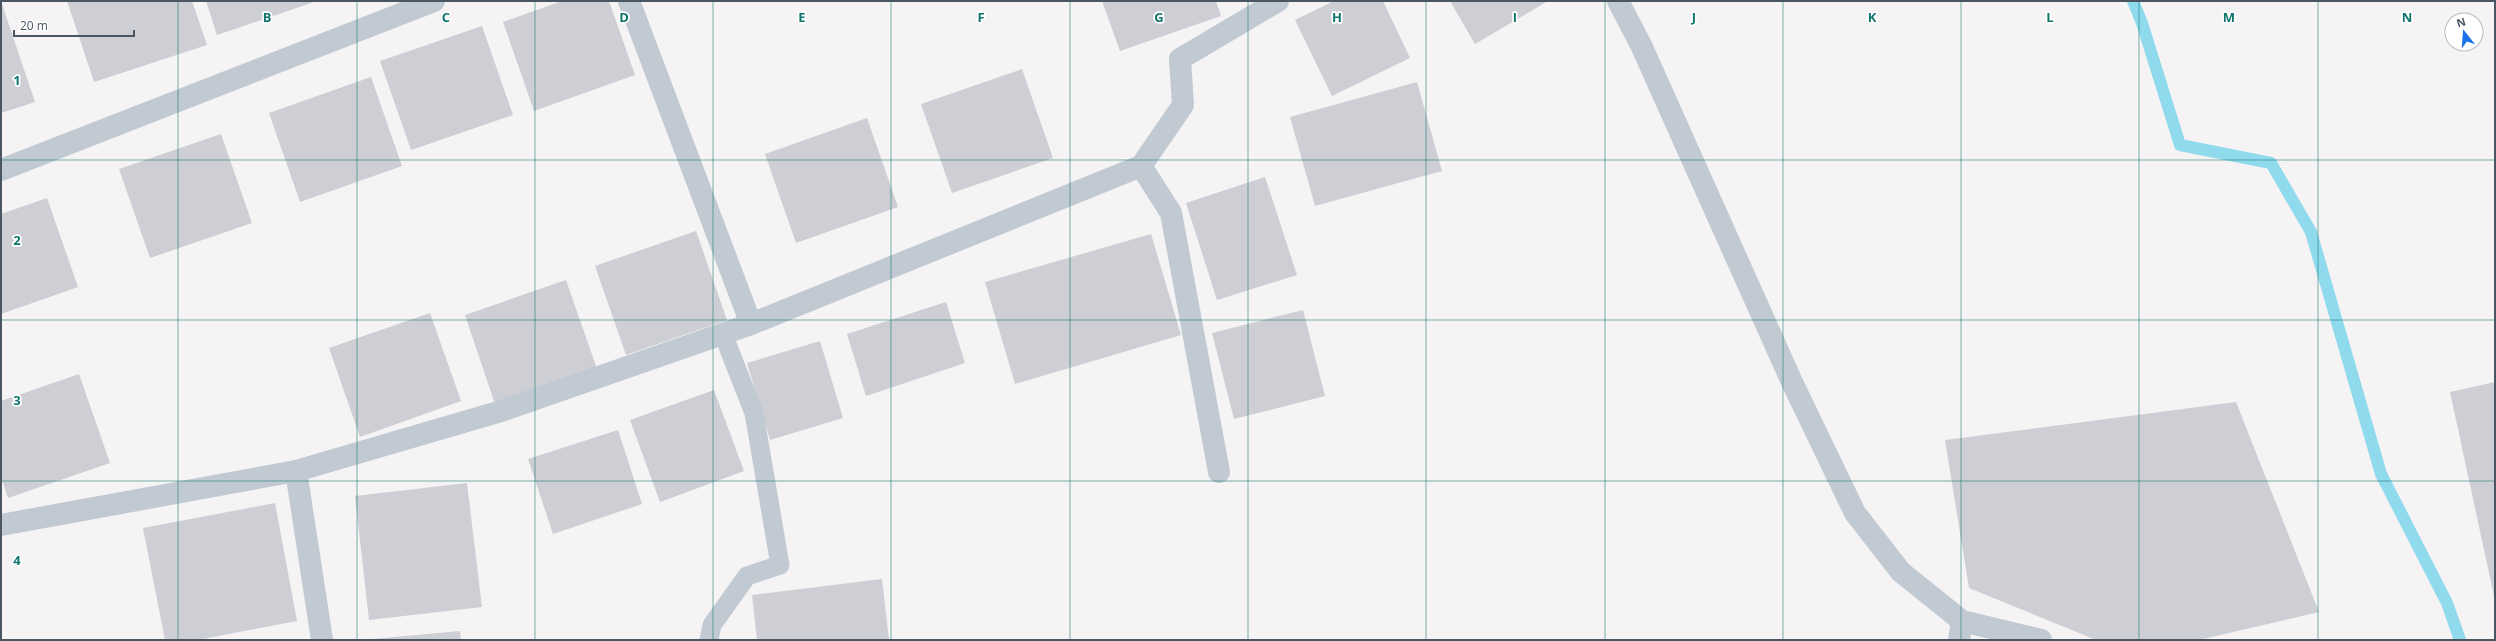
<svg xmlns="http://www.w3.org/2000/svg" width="2496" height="641" viewBox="0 0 2496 641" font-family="'Open Sans',sans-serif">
  <rect width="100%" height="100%" fill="#f5f3f3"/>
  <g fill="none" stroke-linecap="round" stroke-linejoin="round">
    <path stroke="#90daee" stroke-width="12" d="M2133 1 2142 23 2180 145 2271 163 2311 232 2381 474 2447 603 2460 640"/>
  </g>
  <g fill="#cdcfd5">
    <path d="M1 1 35 102 1 113Z"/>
    <path d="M67 1H192L207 45 94 82Z"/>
    <path d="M206 1H317L217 35Z"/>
    <path d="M562 1H609L635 75 534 111 503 22Z"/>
    <path d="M1102 1H1216L1221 16 1120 51Z"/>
    <path d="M1334 1H1383L1410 58 1332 96 1295 20Z"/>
    <path d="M1450 1H1548L1475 44Z"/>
    <path d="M482 26 513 115 411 150 380 61Z"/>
    <path d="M1022 69 1053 158 952 193 921 104Z"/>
    <path d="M371 77 402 166 300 202 269 113Z"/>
    <path d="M1417 82 1442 171 1315 206 1290 117Z"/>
    <path d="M867 118 898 207 796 243 765 154Z"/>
    <path d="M221 134 252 223 150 258 119 169Z"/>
    <path d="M1265 177 1297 275 1217 300 1186 203Z"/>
    <path d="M47 198 78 287 1 314V214Z"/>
    <path d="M696 231 727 320 626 355 595 266Z"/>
    <path d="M1151 234 1181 335 1015 384 985 282Z"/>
    <path d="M566 280 597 369 495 404 465 315Z"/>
    <path d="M946 302 965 363 866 396 847 334Z"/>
    <path d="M1303 310 1325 396 1234 419 1212 333Z"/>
    <path d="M430 313 461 401 360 437 329 348Z"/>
    <path d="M820 341 843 418 770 440 747 363Z"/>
    <path d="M79 374 110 463 8 498 1 477V401Z"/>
    <path d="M2495 382V596H2494L2450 392Z"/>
    <path d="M714 390 744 471 660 502 630 420Z"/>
    <path d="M2236 402 2319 612 2199 640H2096L1969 588 1945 440Z"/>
    <path d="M618 430 642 504 553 534 528 459Z"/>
    <path d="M467 483 482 607 369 620 355 496Z"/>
    <path d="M275 503 297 621 198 640H165L143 528Z"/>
    <path d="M882 579 889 640H757L752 595Z"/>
    <path d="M460 631 461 640H373V639Z"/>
  </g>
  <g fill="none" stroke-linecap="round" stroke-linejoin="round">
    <path stroke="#c1cad2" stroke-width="19" d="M709 640 712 625 747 576 780 565 754 413 723 334"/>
    <g stroke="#c1cad2" stroke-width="22">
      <path d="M629 1 751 324"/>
      <path d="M1618 1 1641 45 1791 380 1855 513 1901 572 1962 621 2041 640"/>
      <path d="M1141 166 1171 213 1219 472"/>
      <path d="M1 170 434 1"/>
      <path d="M296 471 322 640"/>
      <path d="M1 525 296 471 498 412 751 324 1141 166 1183 105 1180 59 1278 1"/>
      <path d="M1959 640 1962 621"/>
    </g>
  </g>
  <path fill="none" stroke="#0f766e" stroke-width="1" stroke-opacity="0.55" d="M178 1V640M357 1V640M535 1V640M713 1V640M891 1V640M1070 1V640M1248 1V640M1426 1V640M1605 1V640M1783 1V640M1961 1V640M2139 1V640M2318 1V640M1 160H2495M1 320H2495M1 481H2495"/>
  <g font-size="13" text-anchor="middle" font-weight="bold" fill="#0f766e" stroke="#fff" stroke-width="3.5" stroke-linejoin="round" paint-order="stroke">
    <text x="267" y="22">B</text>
    <text x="446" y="22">C</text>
    <text x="624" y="22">D</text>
    <text x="802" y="22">E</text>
    <text x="981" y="22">F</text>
    <text x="1159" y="22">G</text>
    <text x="1337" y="22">H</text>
    <text x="1515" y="22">I</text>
    <text x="1694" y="22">J</text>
    <text x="1872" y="22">K</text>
    <text x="2050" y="22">L</text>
    <text x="2229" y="22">M</text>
    <text x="2407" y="22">N</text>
    <text x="17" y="85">1</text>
    <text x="17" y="245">2</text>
    <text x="17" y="405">3</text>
    <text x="17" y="565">4</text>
  </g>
  <rect width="2496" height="641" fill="none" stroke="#4a5661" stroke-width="4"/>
  <g transform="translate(2464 32) rotate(343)"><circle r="19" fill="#ffffff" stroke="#b7bbc0"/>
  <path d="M0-3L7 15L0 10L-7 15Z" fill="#1a73e8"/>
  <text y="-6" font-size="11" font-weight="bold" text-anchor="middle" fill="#4a5661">N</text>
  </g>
  <path d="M14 30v6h120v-6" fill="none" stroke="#4a5661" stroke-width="2"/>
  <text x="20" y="30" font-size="12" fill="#4a5661" stroke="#ffffff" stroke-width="3" paint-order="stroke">20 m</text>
</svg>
